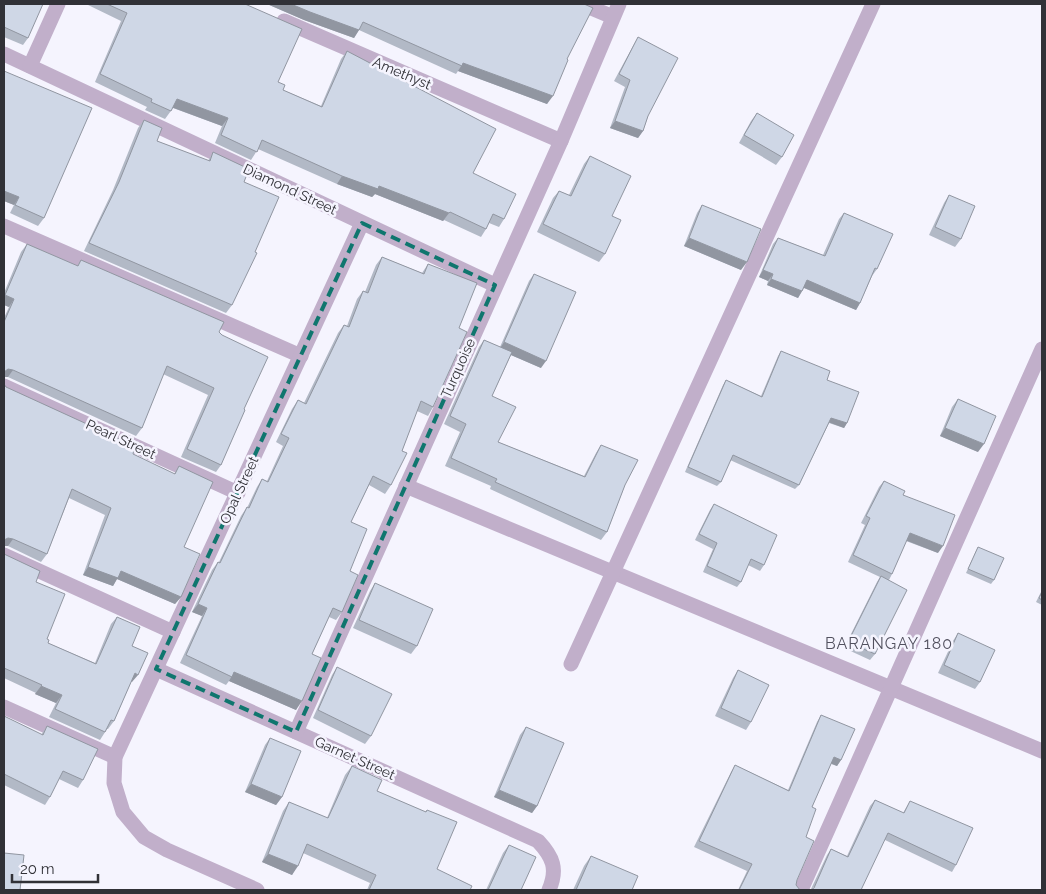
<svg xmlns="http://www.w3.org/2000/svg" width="1046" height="894" viewBox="0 0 1046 894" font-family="Raleway,sans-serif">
  <rect width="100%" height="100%" fill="#f5f4fe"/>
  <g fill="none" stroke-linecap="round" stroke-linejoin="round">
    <g stroke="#c1afca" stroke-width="15">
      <path d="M582 4 613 17"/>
      <path d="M284 21 561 141"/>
      <path d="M4 54 495 285"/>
      <path d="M30 66 58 4"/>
      <path d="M4 226 301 356"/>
      <path d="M4 386 238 493"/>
      <path d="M406 486 1042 751"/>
      <path d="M4 555 173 632"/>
      <path d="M571 664 873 4"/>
      <path d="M156 669 538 841C553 857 558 869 549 890"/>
      <path d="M4 707 115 757"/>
      <path d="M296 732 561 141 619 4"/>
      <path d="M257 890 167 850 144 837 123 812 114 783 115 757 362 223"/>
      <path d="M801 890 1042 349"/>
    </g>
  </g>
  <g fill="#b2b9c6">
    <path d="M4 4 28 38 23 45 4 37Z"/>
    <path d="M86 4H245L278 82 283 90 321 106 341 59 347 51 473 173 504 219 499 227 489 223 486 229 481 237 444 220 443 221 375 194 372 197 337 184 258 149 251 160 215 143 222 126 173 108 165 119 145 110 147 107 95 82 121 21Z"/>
    <path d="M267 4 567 59 547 104 458 71 456 74 359 30 354 38 304 20Z"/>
    <path d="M638 37 648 116 643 131 638 138 610 128 625 87 614 81 634 44Z"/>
    <path d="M4 71 44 218 38 226 10 213 14 205 4 201Z"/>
    <path d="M757 113 782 157 776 165 739 143 751 121Z"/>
    <path d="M144 120 157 141 208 161 213 152 244 182 232 305 226 313 84 251 113 190 138 128Z"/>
    <path d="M590 156 612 216 605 254 599 262 537 232 553 198 559 191 569 195 584 164Z"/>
    <path d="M949 195 961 239 955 247 929 235 944 203Z"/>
    <path d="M702 205 741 270 684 246 697 213Z"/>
    <path d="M844 213 877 269 872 276 860 303 856 310 804 288 798 298 767 285 768 281 759 277 773 244 778 238 823 255 839 219Z"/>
    <path d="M27 244 77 266 81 260 219 332 244 409 221 465 216 472 181 457 208 395 163 374 142 428 136 436 8 377H4V318L9 307 4 305V293L21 252Z"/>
    <path d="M382 257 422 273 428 264 459 328 433 407 428 416 417 411 402 451 391 485 385 494 369 485 351 522 350 571 342 612 336 620 329 617 312 654 296 710 229 681 226 685 180 663 202 616 192 612 212 570 218 562H219L241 516 247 507V508L257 487 262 479 267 481 283 446 276 442 292 409 298 400 304 403 338 333 344 325 347 326 357 299 363 291 365 292 376 265Z"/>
    <path d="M534 274 541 368 511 355 492 396 498 442 584 476 596 453 601 445 625 485 607 532 601 540 490 489 491 486 445 466 460 432 444 424 479 347 484 340 500 347 529 281Z"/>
    <path d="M781 351 827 380 847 423 844 428 829 423 799 485 795 489 730 460 721 482 717 486 685 472 723 385 726 380 761 396 778 356Z"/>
    <path d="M4 384 6 387 133 454 174 474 179 466 184 547 181 597 175 604 117 579 113 586 83 575 105 515 69 498 47 554 41 562 8 546H4Z"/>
    <path d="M958 399 978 452 940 436 952 407Z"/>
    <path d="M884 481 903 495 938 553 906 541 892 574 889 580 875 654 870 660 844 648 877 582 880 577 848 562 865 525 861 523 879 487Z"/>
    <path d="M714 504 764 565 760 571 748 565 741 582 737 587 703 572 713 549 695 540 710 510Z"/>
    <path d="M978 547 994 580 991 584 966 573 976 551Z"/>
    <path d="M4 554 36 582 48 643 95 663 111 624 117 617 132 646V682H131L114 721 108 729H107L100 740 49 717 56 703 35 694 36 693 4 678Z"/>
    <path d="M375 583 417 646 411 654 353 628 370 591Z"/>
    <path d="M1042 590V605L1036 602Z"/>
    <path d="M958 633 980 682 975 689 938 673 953 641Z"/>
    <path d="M337 667 371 736 365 744 313 718 332 675Z"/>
    <path d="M738 670 751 722 746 730 715 716 733 678Z"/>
    <path d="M821 715 841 760 837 766 831 764 812 807 797 880 796 885 800 890H738L747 871 694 847 731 772 735 765 788 790 817 722Z"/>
    <path d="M4 716 41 735 47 726 83 780 78 788 59 779 50 797 45 805 4 785Z"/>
    <path d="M526 727 537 806 532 813 494 797 520 735Z"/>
    <path d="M270 738 282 797 276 805 245 792 265 745Z"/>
    <path d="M352 766 377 791 425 812 427 810 437 869 470 890H367L370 883 303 853 292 875 262 862 283 811 289 802 327 818 345 775Z"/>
    <path d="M875 800 903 813 910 801 956 865 952 872 885 840 811 889 827 855 831 849 847 856 870 806Z"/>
    <path d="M509 845 521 890H486L503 853Z"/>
    <path d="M591 856 632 890H573L584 866Z"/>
  </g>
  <g fill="#9196a1">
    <path d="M267 4H291L359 30 354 38 304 20Z"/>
    <path d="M463 63 553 96 547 104 458 71Z"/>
    <path d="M177 99 228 118 222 126 171 107Z"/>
    <path d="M615 121 643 131 638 138 610 128Z"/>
    <path d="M342 176 379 186 449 213 443 221 375 194 372 197 337 184Z"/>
    <path d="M4 191 19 197 14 205 4 201Z"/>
    <path d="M689 238 747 262 741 270 684 246Z"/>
    <path d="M763 270 773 274 768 281 759 277Z"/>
    <path d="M771 279 802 291 798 298 767 285Z"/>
    <path d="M807 280 860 303 856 310 802 287Z"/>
    <path d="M5 295 14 299 9 307 4 305V297Z"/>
    <path d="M504 342 546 361 541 368 499 350Z"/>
    <path d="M8 369 13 370 8 377H4V372Z"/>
    <path d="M831 418 847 423 844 428 828 422Z"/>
    <path d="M945 428 984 444 978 452 940 436Z"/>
    <path d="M910 533 943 546 938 553 905 540Z"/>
    <path d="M8 538 13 539 8 546H4V540Z"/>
    <path d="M88 567 121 571 181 597 175 604 117 579 113 586 83 575Z"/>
    <path d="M198 604 207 608 202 616 192 612Z"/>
    <path d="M234 672 302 701 296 710 229 681Z"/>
    <path d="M135 673 138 675 132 682 129 681Z"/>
    <path d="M41 686 62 695 56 703 35 694Z"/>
    <path d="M834 757 841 760 837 766 830 763Z"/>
    <path d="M251 784 282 797 276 805 245 792Z"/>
    <path d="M499 790 537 806 532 813 494 797Z"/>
    <path d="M268 854 298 866 292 875 262 862Z"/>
  </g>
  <g fill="#cfd7e6" stroke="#9196a1">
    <path d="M4 4H43L28 38 4 27Z"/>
    <path d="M107 4H245L302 29 278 82 285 85 283 90 322 107 347 51 496 129 473 173 516 194 504 219 493 214 486 229 450 212 449 213 379 186 378 189 342 176 262 140 257 152 221 135 228 118 177 99 171 111 151 102 152 99 100 74 127 13Z"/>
    <path d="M291 4H584L593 8 567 59 568 60 553 96 463 63 462 66 363 22 359 30 310 12Z"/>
    <path d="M638 37 678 58 648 116 643 131 615 121 630 80 619 74Z"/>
    <path d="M4 71 92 108 44 218 15 205 19 197 4 191Z"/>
    <path d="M757 113 794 135 782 157 744 135Z"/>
    <path d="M144 120 162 128 157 141 210 161 213 152 249 169 244 182 279 197 255 252 257 253 232 305 89 243 119 182Z"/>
    <path d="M590 156 631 176 612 216 621 220 605 254 543 224 559 191 571 196Z"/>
    <path d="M949 195 975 206 961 239 935 227Z"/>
    <path d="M702 205 761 229 747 262 689 238Z"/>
    <path d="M844 213 893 234 877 269 875 268 860 303 807 280 802 291 771 279 773 274 763 270 778 238 825 256Z"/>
    <path d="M27 244 78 266 81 260 224 322 219 332 222 335 268 357 244 409 245 410 221 465 187 449 214 388 167 366 142 428 13 370 8 369 4 372V322L14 299 5 295Z"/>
    <path d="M382 257 424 274 428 264 477 283 459 328 467 332 433 407 421 401 402 451 407 453 391 485 373 476 351 522 367 529 350 571 358 575 342 612 333 608 312 654 321 658 302 701 234 672 232 677 186 655 207 608 198 604 218 562 220 563 247 507 249 508 262 479 268 482 289 438 281 434 298 400 306 404 344 325 349 327 363 291 368 293Z"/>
    <path d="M534 274 576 292 546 361 504 342Z"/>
    <path d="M484 340 512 352 492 396 516 407 498 442 585 477 601 445 638 460 625 485 607 532 495 482 497 479 451 458 466 424 450 416Z"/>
    <path d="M781 351 830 371 827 380 859 392 847 423 831 418 799 485 733 455 721 482 688 467 726 380 762 397Z"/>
    <path d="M4 384 6 387 135 446 133 454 175 474 179 466 213 482 184 547 200 554 181 597 121 571 118 578 88 567 111 508 72 489 47 554 13 539 8 538 4 540Z"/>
    <path d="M958 399 996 416 984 444 945 428Z"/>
    <path d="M884 481 905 491 903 495 955 515 943 546 910 533 892 574 853 555 870 518 866 516Z"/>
    <path d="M714 504 777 535 764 565 751 559 741 582 707 566 717 543 699 534Z"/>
    <path d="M978 547 1004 558 994 580 968 569Z"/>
    <path d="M4 554 40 571 36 582 65 594 47 639 49 640 48 643 96 664 117 617 140 627 132 646 148 653 138 675 135 673 114 721 111 720 105 732 55 709 62 695 41 686 42 685 4 668Z"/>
    <path d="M881 576 907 590 875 654 848 642Z"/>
    <path d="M375 583 433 609 417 646 359 620Z"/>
    <path d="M1042 592V600L1039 598Z"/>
    <path d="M958 633 995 650 980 682 944 665Z"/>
    <path d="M337 667 392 694 371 736 318 710Z"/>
    <path d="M738 670 769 685 751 722 721 708Z"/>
    <path d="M821 715 855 729 841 760 834 757 812 807 816 809 806 837 814 841 797 880 796 885 800 890H739L752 864 699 841 735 765 789 791Z"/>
    <path d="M4 716 43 735 47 726 98 749 83 780 63 771 50 797 4 774Z"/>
    <path d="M526 727 564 743 537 806 499 790Z"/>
    <path d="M270 738 301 751 282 797 251 784Z"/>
    <path d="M352 766 382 780 377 791 426 812 427 810 457 822 437 869 472 886 470 890H369L376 875 307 844 298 866 268 854 289 802 328 818Z"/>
    <path d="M875 800 904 813 910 801 973 828 956 865 888 833 861 890H810L814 888 831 849 848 857Z"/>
    <path d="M509 845 536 857 521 890H488Z"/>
    <path d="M4 853 24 855 20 890H4Z"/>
    <path d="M591 856 638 876 632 890H576Z"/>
  </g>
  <path fill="none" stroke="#0f766e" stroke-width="4" stroke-dasharray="10 6" stroke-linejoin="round" d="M362 223 495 285 296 732 156 669Z"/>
  <g text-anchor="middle" stroke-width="5" stroke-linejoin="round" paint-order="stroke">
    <g font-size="14" fill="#313137" stroke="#f5f4fe">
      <text transform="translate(402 73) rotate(23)" y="5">Amethyst</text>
      <text transform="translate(290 189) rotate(25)" y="5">Diamond Street</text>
      <text transform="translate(458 368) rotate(-66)" y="5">Turquoise</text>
      <text transform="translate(121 439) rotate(25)" y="5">Pearl Street</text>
      <text transform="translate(239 490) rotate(-65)" y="5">Opal Street</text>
      <text transform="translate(355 758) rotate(24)" y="5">Garnet Street</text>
    </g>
    <g font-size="16" letter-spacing="1" fill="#52515f" stroke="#f5f4fe">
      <text x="889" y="649">BARANGAY 180</text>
    </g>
  </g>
  <rect width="1046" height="894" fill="none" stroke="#313137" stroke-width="10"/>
  <path d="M12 874v8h86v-8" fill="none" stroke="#313137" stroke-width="2.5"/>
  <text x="20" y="874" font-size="15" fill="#313137" stroke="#f5f4fe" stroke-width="4" paint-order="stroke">20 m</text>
</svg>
